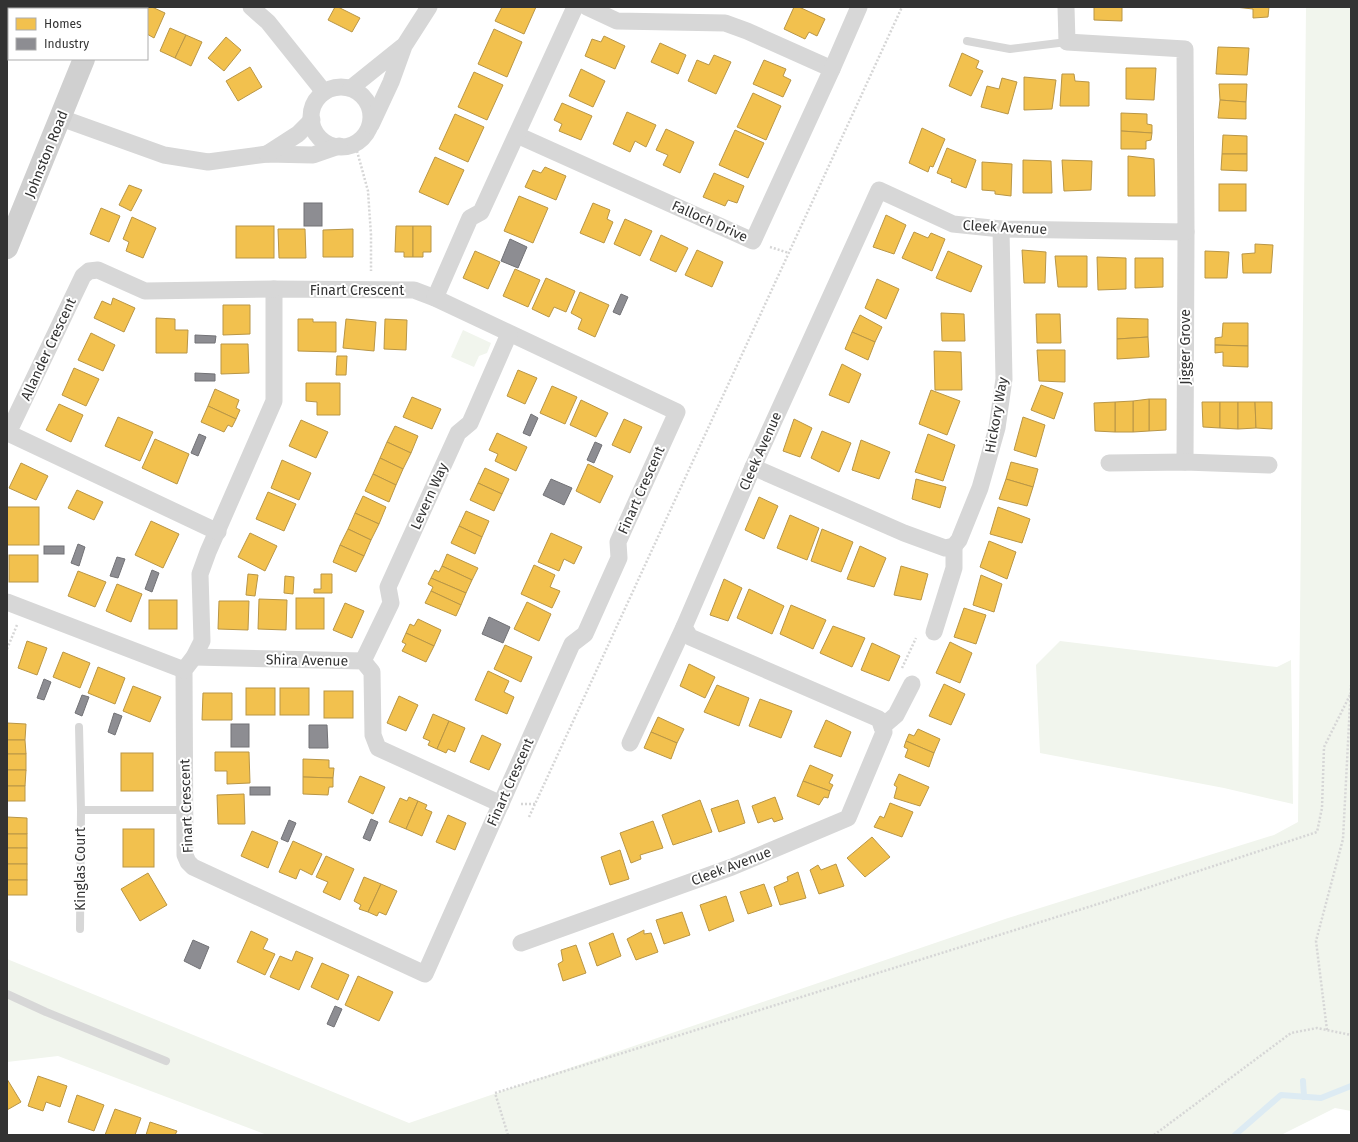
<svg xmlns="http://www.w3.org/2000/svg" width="1358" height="1142" viewBox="0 0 1358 1142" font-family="'Fira Sans',sans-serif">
  <rect width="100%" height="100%" fill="#fff"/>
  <g fill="#f1f5ed">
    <path d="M1306 7H1351V1111L1335 1108 1281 1135H267L58 1056 7 1062V959L409 1123 1008 918 1274 835 1298 822Z"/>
    <path d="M463 330 491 343 487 353 479 356 474 367 451 357Z"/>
    <path d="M1060 641 1277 667 1291 660 1293 804 1224 788 1040 753 1036 665Z"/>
  </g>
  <g fill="#f2c14e" stroke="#b99646">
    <path d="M147 7H152L165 13 154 38 147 34Z"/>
    <path d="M335 7H338L360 18 352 32 328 20Z"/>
    <path d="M502 7H536L524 34 495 21Z"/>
    <path d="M794 7H799L825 19 817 36 809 32 805 39 784 29Z"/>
    <path d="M1094 7H1122V21L1094 20Z"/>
    <path d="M1235 7H1269L1268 17 1253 18V9Z"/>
    <path d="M170 28 186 35 175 58 160 51Z"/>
    <path d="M494 29 522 42 507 77 478 64Z"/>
    <path d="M186 35 202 42 191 66 175 58Z"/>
    <path d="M604 36 625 46 615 69 585 56 592 39 601 42Z"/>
    <path d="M226 37 241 50 224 71 208 58Z"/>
    <path d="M660 43 686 55 678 74 651 62Z"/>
    <path d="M1218 47 1249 48 1247 75 1216 74Z"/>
    <path d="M962 53 979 61 976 68 983 71 971 96 949 86Z"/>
    <path d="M714 55 731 62 716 94 688 81 697 60 709 65Z"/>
    <path d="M764 60 786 69 783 76 791 80 783 97 753 84Z"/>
    <path d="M250 67 262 87 238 101 226 81Z"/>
    <path d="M1126 68H1156L1154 100 1126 99Z"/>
    <path d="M581 69 605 81 593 107 569 96Z"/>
    <path d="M474 72 503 85 487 120 458 107Z"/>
    <path d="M1062 74H1074L1075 81 1089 82V106H1060Z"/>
    <path d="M1024 77 1056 80 1052 109 1024 110Z"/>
    <path d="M1002 78 1017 82 1008 114 981 107 987 86 999 89Z"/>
    <path d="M1219 84H1247L1246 102 1220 100Z"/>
    <path d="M753 93 781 106 766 140 737 127Z"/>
    <path d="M1220 100 1246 102V119L1218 118Z"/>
    <path d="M562 103 592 116 581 140 559 131 562 124 554 120Z"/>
    <path d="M627 112 656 125 646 147 635 141 630 152 613 144Z"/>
    <path d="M1121 113 1147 114V124L1152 125V133L1121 131Z"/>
    <path d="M455 114 484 127 468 162 439 149Z"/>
    <path d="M922 128 945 139 933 167 930 166 928 172 909 163Z"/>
    <path d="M666 129 694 142 680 173 663 165 668 155 656 150Z"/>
    <path d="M735 130 764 143 748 178 719 165Z"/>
    <path d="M1121 131 1152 133 1151 140 1146 141V149H1121Z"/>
    <path d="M1223 135 1247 136V154H1222Z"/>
    <path d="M947 148 976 160 966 188 951 182 952 179 937 173Z"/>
    <path d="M1222 154H1247V171L1221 170Z"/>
    <path d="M1128 156 1154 159 1155 196H1128Z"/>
    <path d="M435 157 464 170 448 205 419 192Z"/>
    <path d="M1023 160 1051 161 1052 193H1023Z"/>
    <path d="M1062 160 1092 161 1091 190 1064 191Z"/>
    <path d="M982 162 1012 164 1011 196 995 194V191L982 190Z"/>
    <path d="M545 167 566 176 556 200 525 187 533 170 541 173Z"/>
    <path d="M714 173 744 186 737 203 728 200 725 206 703 197Z"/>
    <rect x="1219" y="184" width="27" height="27"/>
    <path d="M129 185 142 190 131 211 119 205Z"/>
    <path d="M519 196 548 208 533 243 504 231Z"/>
    <path d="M593 203 610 210 607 219 613 222 604 243 580 233Z"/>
    <path d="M101 208 120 216 109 242 90 234Z"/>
    <path d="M886 215 906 225 894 254 873 247Z"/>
    <path d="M132 217 156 228 143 258 126 251 129 242 123 239Z"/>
    <path d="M625 219 652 231 640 256 614 244Z"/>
    <rect x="236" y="226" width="38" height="32"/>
    <path d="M396 226H413V257H404V252H395Z"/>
    <path d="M413 226H431V252H423V257H413Z"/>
    <path d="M278 229H305L306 258H279Z"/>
    <path d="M353 229V257H323V230Z"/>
    <path d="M914 232 928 238 931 233 945 239 932 271 902 258Z"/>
    <path d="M661 235 688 248 676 272 650 260Z"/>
    <path d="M1255 244 1273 245 1271 273H1243L1242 254 1255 253Z"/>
    <path d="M697 250 723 262 712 287 685 275Z"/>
    <path d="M1022 250 1046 252 1045 283H1024Z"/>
    <path d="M475 251 500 262 488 289 463 278Z"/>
    <path d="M948 251 982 266 971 292 936 278Z"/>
    <path d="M1205 251 1229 252 1227 278H1205Z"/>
    <path d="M1055 256H1087V287H1058Z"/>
    <path d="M1097 257 1126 258V289L1098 290Z"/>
    <path d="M1135 258H1163V287L1135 288Z"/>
    <path d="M515 269 540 280 528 307 503 296Z"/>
    <path d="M546 278 575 291 566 312 554 307 549 317 532 309Z"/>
    <path d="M877 279 899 289 886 319 865 308Z"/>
    <path d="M580 292 609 305 595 337 578 329 582 319 571 313Z"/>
    <path d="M113 298 135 308 124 332 94 318 102 301 111 305Z"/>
    <path d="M223 305H250V334L223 335Z"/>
    <path d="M941 313 964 314 965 341H942Z"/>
    <path d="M1036 314H1060L1061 343H1037Z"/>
    <path d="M860 315 882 327 875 342 852 332Z"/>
    <path d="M156 318 175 319V330H188L187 353H156Z"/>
    <path d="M1117 318 1148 319V337L1117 339Z"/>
    <path d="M298 319H313V322H336V352L298 351Z"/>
    <path d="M346 319 376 322 374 351 343 348Z"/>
    <path d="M385 319 407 320 406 350 384 349Z"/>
    <path d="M1223 323H1248V346L1215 345V338L1222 337Z"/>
    <path d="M852 332 875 342 868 360 845 349Z"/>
    <path d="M91 333 115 345 103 371 78 360Z"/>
    <path d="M1148 337 1149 357 1117 359V339Z"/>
    <path d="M221 344H248L249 373 221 374Z"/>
    <path d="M1215 345 1248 346V367L1223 366V352L1215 353Z"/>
    <path d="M1037 350H1065V382L1039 381Z"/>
    <path d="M934 351 961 352 962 390H935Z"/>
    <path d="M337 356H347L346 375H336Z"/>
    <path d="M842 364 861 374 849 403 829 395Z"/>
    <path d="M74 368 99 379 86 406 62 395Z"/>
    <path d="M518 370 537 378 525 404 507 396Z"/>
    <path d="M306 383H340V415H317V402L306 401Z"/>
    <path d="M1041 385 1063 393 1054 419 1031 410Z"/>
    <path d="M552 386 577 397 565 424 540 413Z"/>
    <path d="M215 389 239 400 236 408 240 410 236 419 208 406Z"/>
    <path d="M931 390 960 401 947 435 919 424Z"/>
    <path d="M412 397 441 409 432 429 403 417Z"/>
    <path d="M1149 399H1166V430L1149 431Z"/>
    <path d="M1149 399V431L1133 432V401Z"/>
    <path d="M581 400 608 413 596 437 570 425Z"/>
    <path d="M1133 401V432H1115V402Z"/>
    <path d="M1115 402V432L1095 431 1094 403Z"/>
    <path d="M1202 402H1220V428L1203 427Z"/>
    <path d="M1220 402H1238V429L1220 428Z"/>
    <path d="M1238 402H1255L1256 428 1238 429Z"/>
    <path d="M1255 402H1272V429L1256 428Z"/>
    <path d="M59 404 83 415 71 442 46 430Z"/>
    <path d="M208 406 236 419 232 427 228 425 224 432 201 422Z"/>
    <path d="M118 417 153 432 140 461 105 446Z"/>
    <path d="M1023 417 1045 425 1036 457 1014 450Z"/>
    <path d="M624 419 642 427 630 453 612 445Z"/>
    <path d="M794 419 812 428 800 457 783 451Z"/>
    <path d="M301 420 328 432 316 458 289 446Z"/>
    <path d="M395 426 418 436 411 453 387 442Z"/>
    <path d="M822 431 851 443 839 472 811 458Z"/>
    <path d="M497 433 527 447 516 471 495 461 498 454 489 450Z"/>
    <path d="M928 434 955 445 943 481 915 472Z"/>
    <path d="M155 439 189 454 177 484 142 468Z"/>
    <path d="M861 440 890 452 879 479 852 470Z"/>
    <path d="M387 442 411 453 403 469 380 458Z"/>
    <path d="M380 458 403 469 396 485 373 474Z"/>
    <path d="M282 460 311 473 299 500 271 488Z"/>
    <path d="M1011 462 1038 469 1033 487 1006 479Z"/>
    <path d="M21 463 48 476 36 500 9 488Z"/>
    <path d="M588 464 613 476 600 503 576 491Z"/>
    <path d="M485 468 509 479 502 494 478 483Z"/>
    <path d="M373 474 396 485 389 502 365 491Z"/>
    <path d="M916 479 946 487 940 508 912 499Z"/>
    <path d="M1006 479 1033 487 1027 506 999 499Z"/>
    <path d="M478 483 502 494 494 511 470 500Z"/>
    <path d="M77 490 103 502 94 520 68 508Z"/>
    <path d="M268 492 296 504 284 531 256 519Z"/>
    <path d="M363 496 386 507 379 524 355 513Z"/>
    <path d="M759 497 778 506 764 539 745 530Z"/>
    <rect x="7" y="507" width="32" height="38"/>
    <path d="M998 507 1030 519 1022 543 990 534Z"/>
    <path d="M466 511 489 521 482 537 459 526Z"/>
    <path d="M355 513 379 524 371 540 348 529Z"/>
    <path d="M790 515 819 528 807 560 777 548Z"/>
    <path d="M151 521 179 534 163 568 135 555Z"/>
    <path d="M459 526 482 537 475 554 451 543Z"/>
    <path d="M348 529 371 540 364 556 340 545Z"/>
    <path d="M822 529 853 542 841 572 811 561Z"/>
    <path d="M250 533 277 546 265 571 238 557Z"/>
    <path d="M551 533 582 547 574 564 564 559 559 571 538 562Z"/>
    <path d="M989 541 1016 552 1007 579 980 567Z"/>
    <path d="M340 545 364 556 356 572 333 562Z"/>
    <path d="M860 546 886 558 874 587 847 579Z"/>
    <path d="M447 554 478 568 472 580 442 566Z"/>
    <rect x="9" y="555" width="29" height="27"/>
    <path d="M534 565 555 575 550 587 560 591 552 608 521 594Z"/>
    <path d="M442 566 472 580 466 593 431 578 435 570 439 572Z"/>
    <path d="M901 566 928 574 921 600 894 595Z"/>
    <path d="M78 571 106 582 95 607 68 596Z"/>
    <path d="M248 574 258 575 255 596 246 595Z"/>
    <path d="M321 574H332V593H314V589H321Z"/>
    <path d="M981 575 1002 584 994 612 973 605Z"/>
    <path d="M285 576 294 577 293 594 284 593Z"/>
    <path d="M431 578 466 593 461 605 431 591 433 587 428 584Z"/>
    <path d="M724 579 742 588 728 621 710 615Z"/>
    <path d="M117 584 142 594 131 622 106 611Z"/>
    <path d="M749 589 784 606 772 634 737 618Z"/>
    <path d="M431 591 461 605 456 616 425 603Z"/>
    <rect x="296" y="598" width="28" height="31"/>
    <path d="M259 599 287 600 286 630 258 629Z"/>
    <rect x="149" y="600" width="28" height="29"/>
    <path d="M219 601H249L248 630 218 629Z"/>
    <path d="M527 602 551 614 539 641 514 629Z"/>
    <path d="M345 603 364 611 352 638 333 630Z"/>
    <path d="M791 605 826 620 813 649 780 634Z"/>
    <path d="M964 608 986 615 976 644 954 637Z"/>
    <path d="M418 619 441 630 434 646 406 633 410 624 414 626Z"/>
    <path d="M833 626 865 638 852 667 820 653Z"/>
    <path d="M406 633 434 646 426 662 402 651 406 644 402 642Z"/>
    <path d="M27 641 47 648 37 675 18 668Z"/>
    <path d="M950 642 972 653 960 683 936 673Z"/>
    <path d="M872 643 900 656 889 681 861 670Z"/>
    <path d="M505 645 532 657 521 682 494 669Z"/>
    <path d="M63 652 90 663 80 688 53 677Z"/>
    <path d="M689 664 715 677 705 698 680 686Z"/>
    <path d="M98 667 125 678 115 704 88 693Z"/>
    <path d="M488 671 509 681 504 692 514 697 507 714 475 700Z"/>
    <path d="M944 684 965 694 951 725 929 716Z"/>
    <path d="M717 685 749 698 739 726 704 712Z"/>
    <path d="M133 686 161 697 150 722 123 711Z"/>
    <rect x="246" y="688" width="29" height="27"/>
    <rect x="280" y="688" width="29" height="27"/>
    <rect x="324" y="691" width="29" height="27"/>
    <path d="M203 693H232V720H202Z"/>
    <path d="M399 696 418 705 406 731 387 723Z"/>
    <path d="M760 699 792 711 781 738 749 726Z"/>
    <path d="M433 714 449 721 437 749 428 745 430 741 423 738Z"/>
    <path d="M658 717 684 729 677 743 651 732Z"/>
    <path d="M826 720 851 732 841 757 814 747Z"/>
    <path d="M449 721 465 728 455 752 448 749 446 753 437 749Z"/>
    <path d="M7 723 26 724 25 740H7Z"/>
    <path d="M918 729 940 739 934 753 906 741 909 734 914 736Z"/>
    <path d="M651 732 677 743 671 759 644 748Z"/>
    <path d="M482 735 501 744 489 770 470 762Z"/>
    <path d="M7 740H25L26 754H7Z"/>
    <path d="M906 741 934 753 929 767 905 757 908 749 904 747Z"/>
    <path d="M215 752H249L250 783 227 784V771H215Z"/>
    <rect x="121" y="753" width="32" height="38"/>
    <rect x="7" y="754" width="19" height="16"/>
    <path d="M303 759 329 760V768H334L333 778 303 777Z"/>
    <path d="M810 765 833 775 829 783 833 785 830 791 803 781Z"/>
    <path d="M7 770H26L25 786H7Z"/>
    <path d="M899 774 929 787 920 806 894 798 897 787 894 785Z"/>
    <path d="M360 776 385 787 373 814 348 802Z"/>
    <path d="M303 777 333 778V787H329L328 795 303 794Z"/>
    <path d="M803 781 830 791 828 798 824 797 819 805 797 796Z"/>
    <rect x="7" y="786" width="18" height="15"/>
    <path d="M244 794 245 824H218L217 795Z"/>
    <path d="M409 797 418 801 406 829 389 822 400 798 407 801Z"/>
    <path d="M775 797 783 819 774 822 772 818 758 823 752 806Z"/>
    <path d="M700 800 712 832 673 845 662 815Z"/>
    <path d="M738 800 745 823 719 832 711 809Z"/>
    <path d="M418 801 427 805 425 809 432 812 422 836 406 829Z"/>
    <path d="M890 803 913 812 902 837 874 827 880 816 884 818Z"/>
    <path d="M448 815 466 823 455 850 436 842Z"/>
    <path d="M7 817 27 818V834H7Z"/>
    <path d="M653 821 663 848 640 855 641 859 631 863 620 833Z"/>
    <rect x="123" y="829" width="31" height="38"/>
    <path d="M252 831 278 842 268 868 241 856Z"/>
    <rect x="7" y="834" width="20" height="14"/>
    <path d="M872 837 890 857 865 877 847 858Z"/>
    <path d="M293 841 322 854 312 875 300 869 296 879 279 872Z"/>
    <rect x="7" y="848" width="20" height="16"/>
    <path d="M620 850 629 879 610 885 601 857Z"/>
    <path d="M326 856 354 869 340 900 323 892 328 882 316 877Z"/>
    <rect x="7" y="864" width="20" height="16"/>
    <path d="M836 864 844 886 819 894 810 870 818 865 821 870Z"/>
    <path d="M798 872 806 898 780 905 774 887 788 881 787 877Z"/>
    <path d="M148 873 167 905 140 921 121 889Z"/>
    <path d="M364 877 381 884 368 912 359 909 361 905 354 901Z"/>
    <rect x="7" y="880" width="20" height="15"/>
    <path d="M381 884 397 891 386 915 379 912 377 916 368 912Z"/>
    <path d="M764 884 772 906 748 914 740 892Z"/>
    <path d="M726 896 734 921 709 931 700 905Z"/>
    <path d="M682 912 690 935 664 944 656 920Z"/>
    <path d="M644 930V934L651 933 658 952 636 960 627 939Z"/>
    <path d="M251 931 268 939 263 949 275 954 265 975 237 962Z"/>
    <path d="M613 933 621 956 597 966 589 943Z"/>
    <path d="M576 945 586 973 563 981 558 964 563 961 561 950Z"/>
    <path d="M296 951 313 958 299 990 270 977 280 956 292 961Z"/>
    <path d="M322 963 349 975 338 1000 311 987Z"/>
    <path d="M358 976 393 992 379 1021 345 1005Z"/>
    <path d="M38 1076 67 1086 60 1107 46 1102 43 1111 28 1106Z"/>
    <path d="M7 1079 21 1102 7 1110Z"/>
    <path d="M77 1095 104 1105 94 1131 68 1122Z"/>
    <path d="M115 1109 141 1118 135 1135H105Z"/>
    <path d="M150 1122 177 1131 175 1135H146Z"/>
  </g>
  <g fill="#8d8d92" stroke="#727276">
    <rect x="304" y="203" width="18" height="23"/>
    <path d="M510 239 527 247 518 268 501 261Z"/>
    <path d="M621 294 628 297 620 315 613 312Z"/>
    <path d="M195 335 216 336 215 343H195Z"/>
    <path d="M195 373 215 374V381H195Z"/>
    <path d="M531 414 538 418 530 436 523 433Z"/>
    <path d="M199 434 206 437 198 456 191 453Z"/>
    <path d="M595 442 602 445 594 463 587 460Z"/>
    <path d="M551 479 572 488 564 505 543 495Z"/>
    <path d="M78 544 85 547 79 566 71 563Z"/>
    <rect x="44" y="546" width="20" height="8"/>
    <path d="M117 557 125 559 118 578 110 576Z"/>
    <path d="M152 570 159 573 152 592 145 589Z"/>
    <path d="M489 617 510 627 503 643 482 634Z"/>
    <path d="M44 679 51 682 44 700 37 698Z"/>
    <path d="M82 695 89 697 82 716 75 713Z"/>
    <path d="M114 713 122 716 115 735 108 732Z"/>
    <rect x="231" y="724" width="18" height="23"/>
    <path d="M309 725H327L328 748H309Z"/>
    <rect x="250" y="787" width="20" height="8"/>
    <path d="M371 819 378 822 370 841 363 838Z"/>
    <path d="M289 820 296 823 288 842 281 839Z"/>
    <path d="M193 940 209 947 200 969 184 961Z"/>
    <path d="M335 1006 342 1009 334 1027 327 1024Z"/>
  </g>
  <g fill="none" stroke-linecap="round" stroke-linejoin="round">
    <g stroke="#ddebf3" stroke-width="6">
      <path d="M1303 1081 1304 1097"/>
      <path d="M1235 1135 1281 1095 1321 1098 1351 1086"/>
    </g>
    <g stroke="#d6d6d6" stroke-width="2.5" stroke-dasharray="2 2" stroke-linecap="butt">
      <path d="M357 151 368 191 371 235V271"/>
      <path d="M770 247 789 253"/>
      <path d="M7 649 17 625"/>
      <path d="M902 668 916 638"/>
      <path d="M521 804H535"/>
      <path d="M529 817 902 7"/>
      <path d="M1327 1030 1316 941 1343 839 1351 685"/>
      <path d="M508 1135 495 1093 1098 904 1317 832 1322 808 1324 747 1350 695"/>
      <path d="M1154 1135 1291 1033 1317 1028 1351 1035"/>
    </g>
    <g stroke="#d7d7d7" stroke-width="8">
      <path d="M967 41 1010 49 1067 42"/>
      <path d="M79 727 81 810 80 929"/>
      <path d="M81 810H185"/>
      <path d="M7 994 46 1012 166 1061"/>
    </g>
    <g stroke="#d7d7d7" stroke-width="17">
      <path d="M251 7 268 22 324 92"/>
      <path d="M587 7 617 21 725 23 747 31 832 69"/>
      <circle cx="341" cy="117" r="30"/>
      <path d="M351 88 402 47"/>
      <path d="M61 118 164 155 208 162 267 154 313 155 339 146"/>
      <path d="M371 125 391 82 404 46 429 7"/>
      <path d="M517 135 753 241 832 69 859 7"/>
      <path d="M267 154 298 134 312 120"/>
      <path d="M274 289 414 290 435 298 677 412 618 542 619 558 585 634 572 644 425 974 193 867 188 862 185 855 184 670 194 657 202 641 200 574 208 552 274 401Z"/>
      <path d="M435 298 470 218 481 212 575 7"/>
      <path d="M1185 462 1186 232"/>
      <path d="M1109 463 1185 462 1269 465"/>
      <path d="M753 467 904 533 945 548 954 546 959 540 980 488 997 428 1004 379 1001 229"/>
      <path d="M218 532 8 433 83 276 89 271 98 270 145 291 274 289"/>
      <path d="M7 602 184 670"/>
      <path d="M934 632 954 568V546"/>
      <path d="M194 657 363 661 372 672 373 735 378 748 501 804"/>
      <path d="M363 661 391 603 388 587 458 433 470 423 509 334"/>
      <path d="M882 727 896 715 912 684"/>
      <path d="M630 743 684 627"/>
      <path d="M521 943 732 867 848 818 884 732 879 719 690 637 684 627 753 467 879 190 953 224 1001 229 1186 232 1185 49 1067 42 1066 7"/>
    </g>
    <g stroke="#d0d0d0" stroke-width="22">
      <path d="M103 9 104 7"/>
      <path d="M7 248 84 59"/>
    </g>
  </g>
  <g text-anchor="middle" stroke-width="4" stroke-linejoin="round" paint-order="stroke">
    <g font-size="14" fill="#333" stroke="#fff">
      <text transform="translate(46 154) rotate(-68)" y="5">Johnston Road</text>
      <text transform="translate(710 221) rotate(24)" y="5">Falloch Drive</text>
      <text transform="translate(1005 227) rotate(3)" y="5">Cleek Avenue</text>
      <text x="357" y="295">Finart Crescent</text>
      <text transform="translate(1185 347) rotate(-90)" y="5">Jigger Grove</text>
      <text transform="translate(48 349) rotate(-65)" y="5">Allander Crescent</text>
      <text transform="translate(996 415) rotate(-80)" y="5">Hickory Way</text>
      <text transform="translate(760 451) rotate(-66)" y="5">Cleek Avenue</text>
      <text transform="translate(641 490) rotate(-66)" y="5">Finart Crescent</text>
      <text transform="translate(429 496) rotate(-66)" y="5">Levern Way</text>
      <text transform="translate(307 660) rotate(1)" y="5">Shira Avenue</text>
      <text transform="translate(510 782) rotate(-66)" y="5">Finart Crescent</text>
      <text transform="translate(186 806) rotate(-92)" y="5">Finart Crescent</text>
      <text transform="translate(731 866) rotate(-21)" y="5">Cleek Avenue</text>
      <text transform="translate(80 869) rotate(-90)" y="5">Kinglas Court</text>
    </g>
  </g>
  <rect width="1358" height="1142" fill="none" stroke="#333333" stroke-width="16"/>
  <rect x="8" y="8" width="140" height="52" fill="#ffffff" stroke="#adadad"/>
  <rect x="16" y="18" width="20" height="12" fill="#f2c14e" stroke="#adadad"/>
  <text x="44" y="28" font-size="12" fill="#333333">Homes</text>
  <rect x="16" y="38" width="20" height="12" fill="#8d8d92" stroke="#adadad"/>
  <text x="44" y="48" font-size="12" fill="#333333">Industry</text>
</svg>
